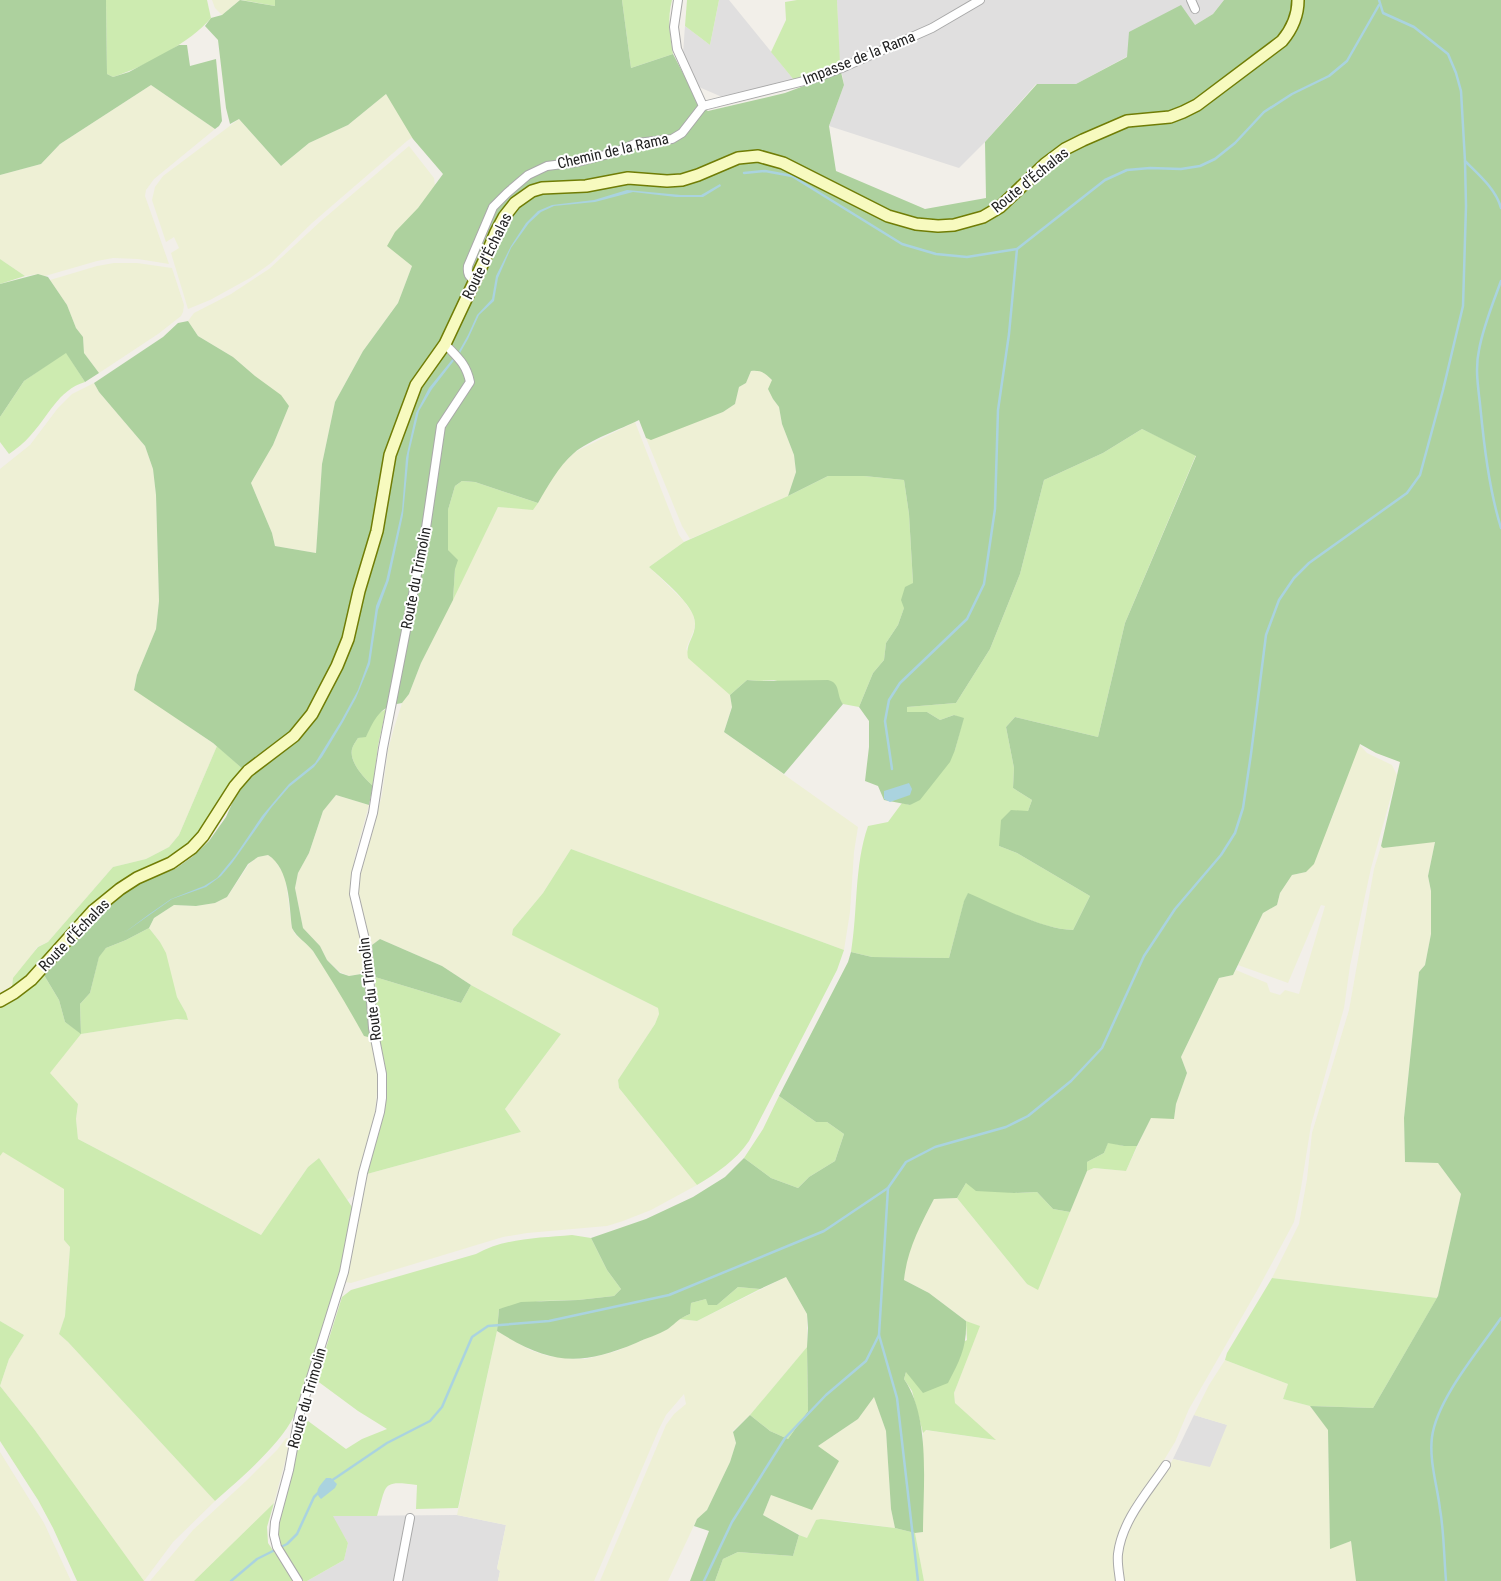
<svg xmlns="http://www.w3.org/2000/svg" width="1501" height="1581" viewBox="0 0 1501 1581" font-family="'Roboto Condensed',sans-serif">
  <rect width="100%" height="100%" fill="#f2efe9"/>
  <g fill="#e0dfdf">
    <path d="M719 0H729L794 80 722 97 699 87 683 53 685 26 710 45Z"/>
    <path d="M837 0H1224L1213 14 1195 25 1128 56 1076 84H1036L985 142 959 168 829 126 844 85 839 56Z"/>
    <path d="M1194 1415 1228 1425 1210 1468 1173 1459Z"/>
    <path d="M457 1515 506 1525 497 1568 500 1571 498 1581H307L344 1560 348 1543 332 1516Z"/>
  </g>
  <g fill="#eef0d5">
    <path d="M212 0H240L222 15 215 8Z"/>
    <path d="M151 85 215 129 154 179 146 190 145 196 169 264 138 259 113 258 97 261 45 276 38 274 25 276 0 259V175L41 164 60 144Z"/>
    <path d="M386 94 413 137 407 141 312 223 271 263 250 278 210 300 188 309 171 253 179 248 174 237 166 242 152 200 155 187 163 176 239 119 281 166 309 143 348 125Z"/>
    <path d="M409 146 434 178 435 186 418 208 412 266 398 303 363 351 335 402 322 464 316 553 275 546 272 533 251 483 273 445 289 406 233 357 198 336 188 321 194 313 231 294 269 269 321 221Z"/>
    <path d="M114 263H137L172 268 184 305 183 312 181 316 158 334 99 373 84 353 83 337 76 328 67 305 50 280 97 266Z"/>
    <path d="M759 370 766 374 772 380 773 399 779 407 782 424 794 455 796 472 788 496 690 539 682 526 646 438 651 439 723 412 735 404 739 387 746 383 751 371Z"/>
    <path d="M94 383 99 392 145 446 153 469 156 495 159 601 156 629 137 675 134 689 217 746 179 835 169 847 146 859 113 867 48 942 37 947 12 988 0 994V469L30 445 58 408 72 394Z"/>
    <path d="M635 422 679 535 684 542 649 567 684 601 693 614 695 623 694 630 686 649 730 695 732 706 724 732 858 827 854 852 850 912 844 950 571 849 543 893 513 929V935L658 1008 659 1014 655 1024 618 1080 619 1088 697 1185 651 1210 623 1221 607 1226 527 1233 503 1237 351 1283 345 1282 367 1174 521 1132 505 1109 561 1034 471 985 442 966 380 939 372 945 359 904V877L382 795 388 750 394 728 402 703 409 694 421 663 498 507 533 509 559 468 575 452Z"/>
    <path d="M1359 744 1367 753 1392 765 1397 775 1371 868 1350 966 1344 1008 1311 1125 1301 1188 1294 1222 1258 1289 1189 1409 1175 1442 1161 1465 1133 1506 1122 1528 1114 1557 1116 1581H924L915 1533 923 1532V1433L925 1430 995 1440 955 1403 954 1393 979 1326 966 1321 929 1293 904 1280 905 1264 915 1235 934 1199 957 1198 1027 1284 1054 1249 1087 1171 1094 1168 1126 1171 1151 1117 1174 1118 1176 1104 1187 1073 1181 1057 1219 978 1233 975 1236 970 1267 983 1270 992 1280 995 1285 990 1299 994 1325 906 1321 905 1288 983 1238 965 1263 913 1277 905 1280 893 1292 875 1306 872 1332 818Z"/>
    <path d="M336 795 369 805 355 856 350 891 351 902 363 944 366 977 361 974 349 976 340 972 327 960 320 946 303 928 295 888 298 873 309 853 323 811Z"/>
    <path d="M1435 841 1428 876 1431 891V934L1425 965 1419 972 1404 1118 1405 1162 1438 1163 1461 1194 1438 1296 1437 1298 1272 1278 1299 1224 1307 1179 1312 1133 1349 1010 1374 869 1381 846 1384 848Z"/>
    <path d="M268 855 274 859 285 876 292 928 295 934 310 947 332 979 364 1035 372 1038 378 1067V1081L375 1113 354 1195 347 1200 319 1158 308 1167 261 1235 78 1139 76 1119 78 1104 49 1073 81 1034 177 1019 187 1020 186 1013 177 997 160 942 149 928 154 918 174 905 196 906 215 903 227 897 249 864 258 857Z"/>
    <path d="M2 1151 64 1188V1240L70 1247 65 1316 59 1334 68 1342 215 1501 173 1542 144 1581 90 1508 34 1429 0 1386 9 1359 24 1335 0 1321V1156Z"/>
    <path d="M786 1277 807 1314V1347L750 1415 733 1431 736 1443 730 1462 707 1510 697 1519 668 1581H600L666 1425 674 1414 686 1404 684 1394 666 1415 659 1429 594 1581H498L500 1571 497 1569 506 1525 457 1515 497 1331 530 1350 548 1356 572 1359H586L617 1351 668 1329 679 1319 697 1321Z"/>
    <path d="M1225 1360 1288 1384 1283 1399 1310 1406 1328 1429 1330 1548 1351 1541 1356 1581H1123L1121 1559 1123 1546 1130 1523 1167 1470 1173 1459 1210 1467 1227 1425 1194 1415 1209 1385Z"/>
    <path d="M874 1396 886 1431 891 1509 895 1528 844 1521 816 1520 807 1539 763 1515 771 1495 818 1446 858 1419Z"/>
    <path d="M286 1438 291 1439 274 1503 194 1581H150L193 1530 246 1481 277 1450Z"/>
    <path d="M0 1452 44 1523 71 1581H0Z"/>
  </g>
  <g fill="#cdebb0">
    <path d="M106 0H207L211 18C191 42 144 67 113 77L107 74Z"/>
    <path d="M242 0H275V6Z"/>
    <path d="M622 0H672C667 19 670 35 673 54L631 68Z"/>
    <path d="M687 0H719L710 45 685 26Z"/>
    <path d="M797 0H837L840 63 794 80 771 52 786 20 785 2Z"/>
    <path d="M0 259 25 276 0 284Z"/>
    <path d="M66 352 85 382C58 390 48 417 30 436 24 443 17 448 9 454L0 442V417L24 381Z"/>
    <path d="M1142 429 1196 455 1125 623 1098 737 1015 717 1006 727 1014 768 1013 788 1032 800 1028 811 999 846 1017 853 1090 896 1073 930C1044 930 996 906 968 894L964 902 949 958 872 957 851 952C858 911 854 866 868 826L888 822 902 803 910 805 955 750 963 719 954 715 940 720 927 712H907V707L956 703 990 649 1020 574 1044 480 1103 453Z"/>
    <path d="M828 476H864L904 480 909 514 913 583 898 625 886 643 884 660 873 673 859 707 843 704 839 699 774 680 759 681 747 680 730 695 688 658C685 643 695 638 695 624 696 606 662 579 649 567L684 542 788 496Z"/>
    <path d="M462 481 475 482 538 503 533 510 498 507 453 600 455 568 448 550V510L455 486Z"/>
    <path d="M386 709 378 746 373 786C364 778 349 762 352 749 353 745 356 741 358 738L366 736 375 716Z"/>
    <path d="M217 746 243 769 201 832 184 848 123 881 97 900 71 925 32 970 12 988 13 978 38 947 48 942 113 867 146 859 169 847 179 835Z"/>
    <path d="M571 849 844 950 837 970 749 1141C735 1161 717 1173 697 1185L619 1088 618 1080 655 1024 659 1014 658 1008 512 935 513 929 543 893Z"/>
    <path d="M149 928 160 942 166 953 177 997 186 1013 188 1020 177 1019 81 1034 50 1073 78 1104 76 1119 78 1139 261 1235 308 1167 319 1158 352 1207 340 1273 331 1307 294 1416C280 1445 240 1479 215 1501L68 1342 59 1334 65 1316 70 1247 64 1240V1189L3 1152 0 1156V1008L28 990 44 975 59 1000 65 1022 81 1033 80 1004 90 993 99 956 106 948 126 940Z"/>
    <path d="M375 977 461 1003 471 985 561 1034 505 1109 521 1132 367 1174 385 1109 387 1087 385 1066 376 1020Z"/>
    <path d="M779 1096 816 1122H827L844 1134 835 1161 809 1177 798 1188 771 1178 744 1158 763 1129Z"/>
    <path d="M1108 1142 1124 1146H1137L1126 1171 1094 1168 1087 1171V1162L1104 1153Z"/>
    <path d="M966 1183 1014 1193 1037 1192 1053 1209 1070 1212 1038 1290 1027 1284 957 1198Z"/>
    <path d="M572 1235 591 1238 607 1270 621 1289 614 1296 578 1300 541 1301 499 1309 497 1331 458 1508 416 1509 417 1485C381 1480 387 1484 377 1516H333L348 1543 344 1560 307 1581H302C292 1565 279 1549 277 1529L304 1418 346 1449 362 1439 387 1429 358 1411 316 1380 342 1297 351 1290 476 1254C504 1238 540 1238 572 1235Z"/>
    <path d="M1272 1278 1437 1298 1373 1408 1310 1406 1283 1399 1288 1384 1225 1360 1227 1353Z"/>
    <path d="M738 1287 760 1289 697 1321 679 1319 690 1314 691 1303 706 1299 717 1305Z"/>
    <path d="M0 1321 24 1335 9 1359 0 1386 34 1429 144 1581H77L53 1528 38 1500 0 1441Z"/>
    <path d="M966 1321 980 1326 954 1393 955 1403 996 1440 926 1430 923 1433 912 1391 904 1379 906 1372 967 1340Z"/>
    <path d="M807 1347 808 1411 788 1439 770 1431 750 1415Z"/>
    <path d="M274 1503 267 1527 268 1543 294 1581H194Z"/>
    <path d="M821 1519 895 1528 915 1533 924 1581H715L723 1559 738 1552 793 1556 799 1535 807 1538 816 1520Z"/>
  </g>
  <g fill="#add19e">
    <path d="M0 0H106L107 74 113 77 129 72 179 45H187L190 66 216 59 222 121 219 126 215 129 151 85 60 144 41 164 0 175Z"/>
    <path d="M240 0 275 6V0H622L631 68 673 54 700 106 708 111 785 93 841 72 844 85 829 126 836 171 925 209 986 198 985 142 1037 84H1076L1127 57 1129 32 1181 5 1195 25 1213 14 1224 0H1501V1581H1356L1351 1541 1330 1549 1328 1430 1310 1406 1373 1408 1438 1296 1461 1194 1438 1163 1405 1162 1404 1118 1419 972 1425 965 1431 934V891L1428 876 1435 842 1383 848 1381 846 1400 762 1376 753 1360 744 1314 864 1306 872 1292 875 1280 893 1277 905 1263 913 1233 975 1219 978 1181 1057 1187 1073 1176 1104 1174 1119 1151 1118 1137 1146H1124L1108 1143 1104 1153 1087 1162V1171L1070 1212 1053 1209 1037 1192 1014 1193 976 1191 966 1183 957 1198 934 1199C920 1226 907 1250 904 1280L929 1293 966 1321C967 1347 960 1360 948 1383L923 1393 906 1372 904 1379C931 1418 923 1486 923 1532L915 1533 895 1528 891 1509 886 1431 874 1397 858 1419 818 1446 839 1461 812 1510 771 1495 763 1515 799 1535 793 1556 738 1552 723 1559 715 1581H690L709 1531 694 1526 697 1519 707 1510 730 1462 736 1443 733 1432 750 1415 770 1431 788 1439 808 1411 807 1347 808 1328 807 1314 786 1277 760 1289 738 1287 717 1305H708L706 1299 691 1303 690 1314C678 1319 677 1322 668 1329 658 1335 646 1338 636 1343 579 1367 549 1364 497 1331L499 1309 521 1302 578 1300 614 1296 621 1289 607 1270 591 1238 646 1219 693 1197 725 1177 744 1158 771 1178 798 1188 809 1177 835 1161 844 1134 827 1122H816L779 1096 848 962 851 952 872 957 949 958 964 901 968 893C996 905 1044 930 1073 930L1090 896 1017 853 999 846 1001 820 1011 810 1028 811 1032 800 1013 788 1014 768 1006 727 1015 717 1098 737 1125 623 1196 456 1142 429 1103 453 1044 480 1020 574 990 649 956 703 907 707V712H927L940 720 954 715 964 718 955 750 950 762 920 800 910 805 884 800 878 786 865 781 869 747V721L859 707 873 673 884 660 886 643 898 625 904 608 901 600 905 587 913 583 909 514 904 480 864 476H828L788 496 796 472 794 455 782 424 779 407 773 399 768 389 772 380C765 373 761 370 751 371L746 383 739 387 735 404 723 412 651 440 646 438 639 420C621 429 589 440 574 453 558 467 548 486 538 503L475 482 462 481 455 486 448 510V550L458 560 455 569 453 600 421 663 409 694 402 703C380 706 375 718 366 737L358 738C356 741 353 745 352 749 349 762 364 778 373 786L369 805 336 795 323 811 309 853 298 873 295 888 303 928 320 946 327 960 340 973 349 976 361 974 366 977 372 1038 364 1036C348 1007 331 979 313 951 307 943 297 938 292 928 289 905 290 869 268 855L258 857 248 864 227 897 215 903 196 906 174 905 154 918 149 928 126 940 106 948 99 957 90 993 80 1004 81 1034 65 1022 59 1000 44 975 51 963 89 920 138 882 175 869 192 857 209 841 226 817 240 786 252 777 213 743 134 690 137 675 156 629 159 601 156 495 153 469 145 446 99 392 94 383 163 337 178 323 188 321 198 336 233 357 255 376 281 395 289 406 273 445 251 483 272 533 275 546 316 553 322 464 335 402 363 351 398 303 412 266 387 246 395 232 418 208 443 174 413 139 386 94 348 125 309 143 281 166 239 119 230 124 226 108 218 40 205 26 211 18 222 15Z"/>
    <path d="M38 274 48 277 67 305 76 328 83 337 84 353 99 373 85 382 66 353 24 381 0 417V284Z"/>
    <path d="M747 680 759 681 828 680C841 683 836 695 843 704L784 774 724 732 732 707 730 695Z"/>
    <path d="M380 939 442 966 471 985 461 1003 375 977 372 945Z"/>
  </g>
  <g fill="#aad3df">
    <path d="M720 184 721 186 703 197H676L633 192 595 202 554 206 541 212 529 223 511 248 498 278 494 301 479 315 468 339 460 353 459 351 468 335 477 315 492 299 496 276 511 246 526 223 538 211 552 205 594 200 627 190 681 195H701Z"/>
    <path d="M455 356 456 358 432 389 419 411 409 453 403 515 389 580 378 610 370 664 356 698 343 722 322 757 314 767 289 787 271 808 232 863 221 876 206 887 172 899 124 933 148 915 171 899 204 886 217 878 235 856 262 816 289 784 315 763 341 721 358 690 368 662 376 606 386 581 402 510 406 458 416 413 429 388Z"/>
    <path d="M909 783 912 789 910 795 890 802 884 799V791Z"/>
    <path d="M326 1478H331L337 1484 335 1488 321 1499C313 1491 320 1486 326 1478Z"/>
  </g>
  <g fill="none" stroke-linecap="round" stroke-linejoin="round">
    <g stroke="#aad3df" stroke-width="2.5">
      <path d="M1379 0 1383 13 1414 27 1448 54 1456 73 1461 91 1465 161C1478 174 1496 189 1501 208"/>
      <path d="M744 173 765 171 792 176 902 244 936 254 967 257 1017 249 1105 180 1127 170 1150 168 1181 169 1200 166 1215 159 1235 143 1264 112 1292 94 1329 76 1347 61 1379 5"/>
      <path d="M1501 281C1493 303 1483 327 1479 350 1475 368 1478 386 1480 404 1484 445 1489 489 1501 528"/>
      <path d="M892 769 885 721 889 700 900 683 967 619 984 584 995 509 998 410 1009 334 1017 249"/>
      <path d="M331 1481 387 1443 430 1421 442 1407 472 1337 488 1326 549 1321 669 1295 824 1231 888 1188"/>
      <path d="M231 1581 257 1559 287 1544 297 1534 314 1497 318 1493"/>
      <path d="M704 1581 732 1522 785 1438 826 1395 866 1361 879 1335"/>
      <path d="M918 1581 897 1398 879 1335 888 1188 906 1162 935 1147 1006 1127 1028 1116 1071 1081 1102 1048 1144 956 1175 909 1221 855 1235 833 1243 808 1251 754 1266 635 1279 600 1294 578 1309 563 1407 493 1420 475 1443 390 1463 306 1466 206 1465 161"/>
      <path d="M1446 1581C1444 1557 1444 1532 1440 1509 1437 1485 1429 1460 1432 1437 1437 1399 1479 1350 1501 1318"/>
    </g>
    <defs>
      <g id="street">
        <path d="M1191 0 1195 9"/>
        <path d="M703 106 812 79 844 67 932 28 980 0"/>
        <path d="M475 281C469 277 467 274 468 266L493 207 507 193 528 175 547 166 578 162 616 152 637 143 672 139 682 133 703 106 677 49 674 27 678 0"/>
        <path d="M298 1581 277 1547 274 1535 275 1522 289 1470 299 1416 344 1272 363 1173 380 1112 382 1098V1074L373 1028 367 948 354 894 356 873 373 813 383 748 426 528 441 426 470 382C466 363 457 357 445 344"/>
        <path d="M398 1581 410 1518"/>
        <path d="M1120 1581C1119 1572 1117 1563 1118 1554 1122 1520 1148 1492 1166 1465"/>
      </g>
      <path id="secondary" d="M0 1001 14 993 31 980 93 911 120 889 137 878 171 863 192 848 203 836 235 786 248 771 294 736 312 714 337 666 348 639 359 591 377 531 390 455 416 385 445 344 484 261 496 232 504 217 515 203 532 191 542 188 586 186 628 178 667 181 682 180 698 175 738 158 758 156 783 163 888 216 916 224 938 226 954 225 983 217 1000 207 1045 164 1065 149 1083 140 1127 121 1170 117 1183 112 1197 105 1282 41C1292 29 1298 16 1298 0"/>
    </defs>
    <use href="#street" stroke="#a9a9a9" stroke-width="10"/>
    <use href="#secondary" stroke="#707d05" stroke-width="14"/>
    <use href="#street" stroke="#fff" stroke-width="8"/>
    <use href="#secondary" stroke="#f7fabf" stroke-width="11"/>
  </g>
  <g text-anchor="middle" stroke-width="4" stroke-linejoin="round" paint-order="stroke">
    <g font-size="15" fill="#222" stroke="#fff">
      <text transform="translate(859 58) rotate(-22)" y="5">Impasse de la Rama</text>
      <text transform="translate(613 151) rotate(-13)" y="5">Chemin de la Rama</text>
      <text transform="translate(1030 180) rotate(-39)" y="5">Route d'Échalas</text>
      <text transform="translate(487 256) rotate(-64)" y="5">Route d'Échalas</text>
      <text transform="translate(416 578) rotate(-79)" y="5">Route du Trimolin</text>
      <text transform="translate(74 935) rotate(-46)" y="5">Route d'Échalas</text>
      <text transform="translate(370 989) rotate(-97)" y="5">Route du Trimolin</text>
      <text transform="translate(307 1398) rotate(-74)" y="5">Route du Trimolin</text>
    </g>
  </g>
</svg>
